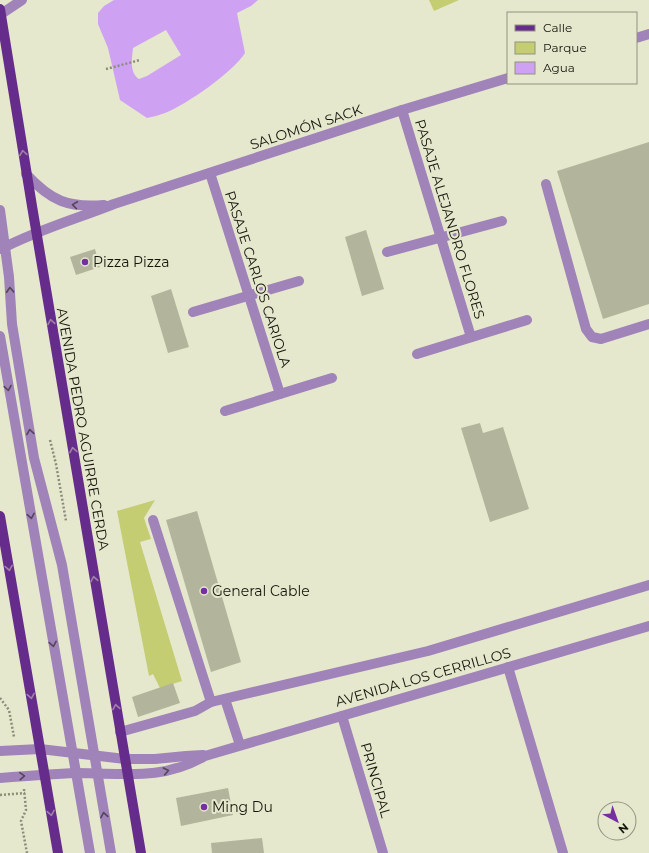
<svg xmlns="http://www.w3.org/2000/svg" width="649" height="853" viewBox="0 0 649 853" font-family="Montserrat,sans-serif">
  <rect width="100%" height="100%" fill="#e5e8cd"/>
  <g fill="#c4cd71">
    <path d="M429 0H459L434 11Z"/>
    <path d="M155 500 144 518 151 539 140 542 182 681 160 688 153 674 149 676 117 511Z"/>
  </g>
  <path fill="#cea1f3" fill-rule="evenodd" d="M114 0H258L251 6 237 13 245 53C233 72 186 105 165 113 159 115 153 117 147 118L120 100 108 48 98 24V13L104 6ZM166 30 181 55 147 76 139 79C129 72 132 59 133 48Z"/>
  <g fill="#b2b59b">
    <path d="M649 142V304L603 319 557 171Z"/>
    <path d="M366 230 384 289 362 296 345 237Z"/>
    <path d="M95 249 100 267 76 275 70 257Z"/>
    <path d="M171 289 189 347 168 353 151 296Z"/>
    <path d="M480 423 483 433 503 427 529 509 490 522 461 428Z"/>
    <path d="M197 511 241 662 211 672 166 520Z"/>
    <path d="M173 683 180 703 138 717 132 697Z"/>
    <path d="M228 788 233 815 181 826 176 798Z"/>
    <path d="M262 838 264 853H212L211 843Z"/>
  </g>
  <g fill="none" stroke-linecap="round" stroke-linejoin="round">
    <g stroke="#8a8d79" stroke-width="2.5" stroke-dasharray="2 2" stroke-linecap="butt">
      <path d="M106 69 140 60"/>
      <path d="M50 440 56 464 66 521"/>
      <path d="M0 698 9 710 14 737"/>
      <path d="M24 789 26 810 21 821 27 853"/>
      <path d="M0 795 25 793"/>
    </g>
    <g stroke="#a083b8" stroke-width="10">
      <path d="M1 14 22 0"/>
      <path d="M636 38 649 34"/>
      <path d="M402 110 471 337"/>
      <path d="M210 173 280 394"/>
      <path d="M26 174C51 201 68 208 104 205"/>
      <path d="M546 184 586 329 592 337 601 339 649 324"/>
      <path d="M0 210 9 277 12 324 34 458 62 565 111 853"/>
      <path d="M1 249C37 230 76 219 114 204L402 110 508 78"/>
      <path d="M387 252 502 221"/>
      <path d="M193 312 299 281"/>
      <path d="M0 336 90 853"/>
      <path d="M417 354 527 320"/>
      <path d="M225 411 332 378"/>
      <path d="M508 667 563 853"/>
      <path d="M225 699 240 745"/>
      <path d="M211 702 428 651 649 585"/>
      <path d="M342 716 383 853"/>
      <path d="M120 732 195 711 211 702 153 520"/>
      <path d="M0 751 40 749 125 759H155L186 756 203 755"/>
      <path d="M0 778C25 776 51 774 77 773 125 773 161 781 205 756L649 626"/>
    </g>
    <g stroke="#662c8c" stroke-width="10">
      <path d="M0 9 32 206 141 853"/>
      <path d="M0 516 58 853"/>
    </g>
  </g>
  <defs><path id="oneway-chevron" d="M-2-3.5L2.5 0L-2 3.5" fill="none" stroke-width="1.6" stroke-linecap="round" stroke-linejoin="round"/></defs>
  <g stroke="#9f81a9">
    <use href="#oneway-chevron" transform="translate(23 153) rotate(-99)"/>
    <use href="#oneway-chevron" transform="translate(51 322) rotate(-100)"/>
    <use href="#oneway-chevron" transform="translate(73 450) rotate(-100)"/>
    <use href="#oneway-chevron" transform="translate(9 568) rotate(80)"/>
    <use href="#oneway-chevron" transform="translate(94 579) rotate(-100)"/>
    <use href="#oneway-chevron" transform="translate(31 696) rotate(80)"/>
    <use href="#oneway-chevron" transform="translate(116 707) rotate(-100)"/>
    <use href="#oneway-chevron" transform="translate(51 813) rotate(80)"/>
  </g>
  <g stroke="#534659">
    <use href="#oneway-chevron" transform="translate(75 205) rotate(-172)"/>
    <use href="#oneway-chevron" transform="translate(10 290) rotate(-93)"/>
    <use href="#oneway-chevron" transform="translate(8 388) rotate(81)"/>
    <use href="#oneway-chevron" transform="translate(30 432) rotate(-99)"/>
    <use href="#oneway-chevron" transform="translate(31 516) rotate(80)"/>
    <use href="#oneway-chevron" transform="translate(53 644) rotate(80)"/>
    <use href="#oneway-chevron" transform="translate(166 771) rotate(-11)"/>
    <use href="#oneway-chevron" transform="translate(22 776) rotate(-4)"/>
    <use href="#oneway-chevron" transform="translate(104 815) rotate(-100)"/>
  </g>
  <g fill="#752fa2" stroke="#e5e8cd" stroke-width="1.5">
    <circle cx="85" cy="262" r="4"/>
    <circle cx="204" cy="591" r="4"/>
    <circle cx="204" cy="807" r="4"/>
  </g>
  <g text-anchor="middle" stroke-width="4" stroke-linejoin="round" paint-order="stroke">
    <g font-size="14" fill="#14150b" stroke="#e5e8cd">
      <text transform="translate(306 127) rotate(-18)" y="5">SALOMÓN SACK</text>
      <text transform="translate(450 219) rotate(73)" y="5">PASAJE ALEJANDRO FLORES</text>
      <text transform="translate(258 279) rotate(72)" y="5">PASAJE CARLOS CARIOLA</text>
      <text transform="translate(83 429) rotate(80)" y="5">AVENIDA PEDRO AGUIRRE CERDA</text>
      <text transform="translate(423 677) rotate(-16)" y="5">AVENIDA LOS CERRILLOS</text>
      <text transform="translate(376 780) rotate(74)" y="5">PRINCIPAL</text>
    </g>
    <g font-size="14" fill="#14150b" stroke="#e5e8cd" text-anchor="start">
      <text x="93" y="267">Pizza Pizza</text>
      <text x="212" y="596">General Cable</text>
      <text x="212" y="812">Ming Du</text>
    </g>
  </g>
  <rect x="507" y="12" width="130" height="72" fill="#e5e8cd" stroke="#91947f"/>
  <rect x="515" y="25" width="20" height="6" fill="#662c8c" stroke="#91947f"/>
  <text x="543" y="32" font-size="12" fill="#14150b">Calle</text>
  <rect x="515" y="42" width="20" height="12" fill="#c4cd71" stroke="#91947f"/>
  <text x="543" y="52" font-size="12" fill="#14150b">Parque</text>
  <rect x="515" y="62" width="20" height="12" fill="#cea1f3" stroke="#91947f"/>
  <text x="543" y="72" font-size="12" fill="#14150b">Agua</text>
  <g transform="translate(617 821) rotate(139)"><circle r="19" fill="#e5e8cd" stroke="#91947f"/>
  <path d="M0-3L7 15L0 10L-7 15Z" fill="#752fa2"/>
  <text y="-6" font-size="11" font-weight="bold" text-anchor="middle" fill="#14150b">N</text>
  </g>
</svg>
